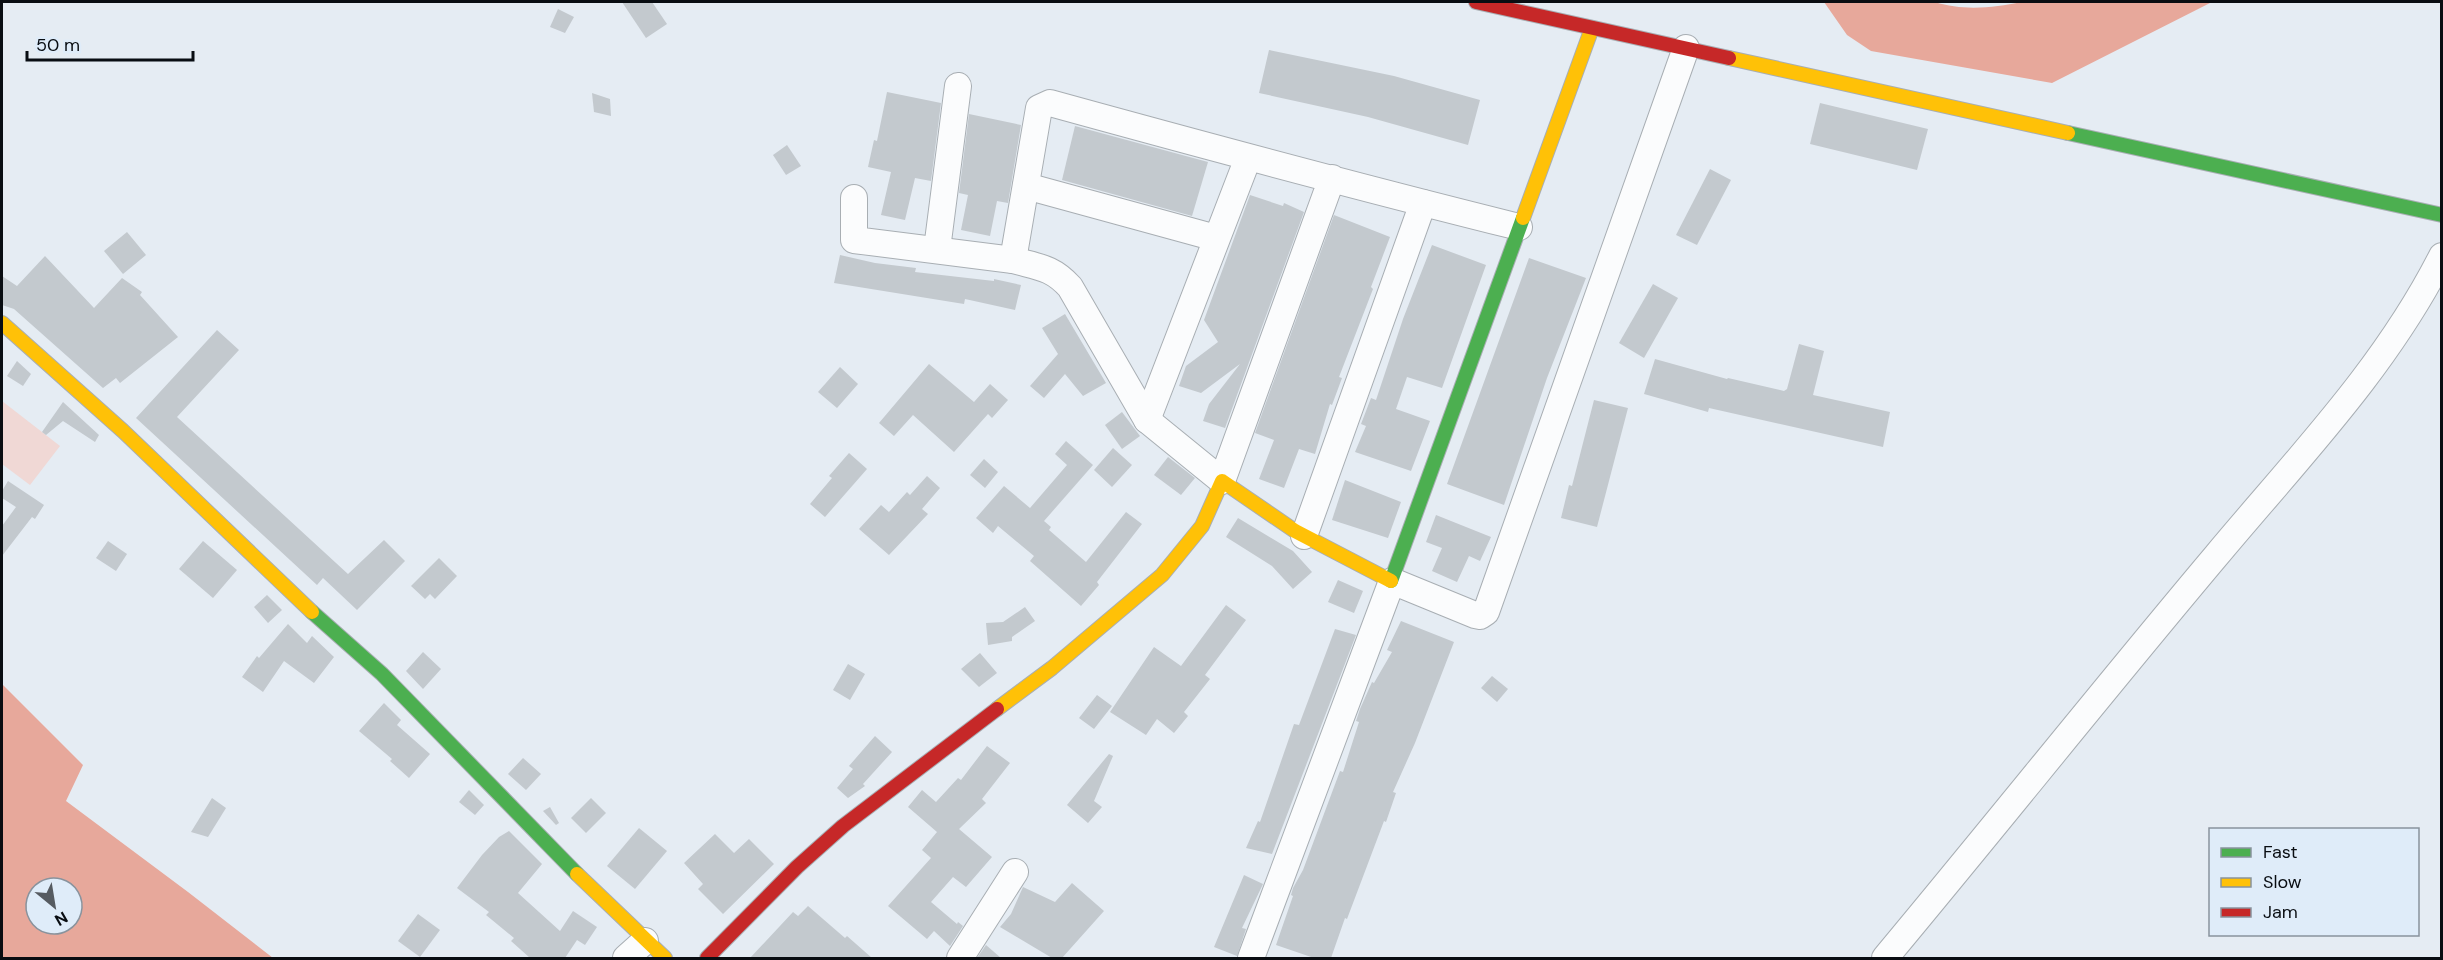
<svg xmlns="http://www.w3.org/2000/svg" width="2443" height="960" viewBox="0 0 2443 960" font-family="'DM Sans',sans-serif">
  <rect width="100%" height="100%" fill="#e5ecf3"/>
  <path fill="#f0d8d5" d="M2 401 60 446 30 485 2 464Z"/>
  <g fill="#e7a89b" fill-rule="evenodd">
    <path d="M1824 2H1935C1962 11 1994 8 2021 2H2212L2052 83 1871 51 1847 35Z"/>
    <path d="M2 684 83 765 66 801 188 892 273 958H2ZM36 888H72V924H36Z"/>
  </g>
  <g fill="#c3c9ce">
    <path d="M622 2H652L667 24 646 38Z"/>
    <path d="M558 9 574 17 565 33 550 27Z"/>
    <path d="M1269 50 1394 76 1480 100 1468 145 1368 117 1259 93Z"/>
    <path d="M887 92 941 103 931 181 915 178 905 220 881 215 891 172 868 167 874 140 877 141Z"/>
    <path d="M592 93 610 99 611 116 594 112Z"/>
    <path d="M1820 103 1928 129 1917 170 1810 144Z"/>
    <path d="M969 114 1021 125 1008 203 997 201 990 236 961 230 968 195 959 193Z"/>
    <path d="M1075 126 1208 162 1192 216 1062 180Z"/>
    <path d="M787 145 801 166 786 175 773 155Z"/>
    <path d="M1710 169 1731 180 1697 245 1676 235Z"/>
    <path d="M1250 195 1283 206 1284 203 1304 212 1225 428 1203 421 1209 404 1240 364 1201 393 1179 386 1186 366 1218 342 1204 320Z"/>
    <path d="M1334 215 1390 237 1371 287 1373 289 1339 377 1342 378 1332 405 1330 404 1315 454 1299 449 1284 488 1259 479 1274 440 1255 433Z"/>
    <path d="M127 232 146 255 123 274 104 251Z"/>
    <path d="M1432 245 1486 265 1442 388 1407 377 1396 409 1430 421 1411 471 1355 452 1366 426 1361 424 1371 398 1376 400 1403 319Z"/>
    <path d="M840 255 875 263 916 268 915 272 994 281V279L1021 285 1015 310 965 299 964 304 834 283Z"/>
    <path d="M45 256 94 308 122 278 142 292 140 295 178 337 120 383 116 378 103 388 14 309 2 305V276L17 286Z"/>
    <path d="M1529 258 1586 278 1547 378 1504 505 1447 484Z"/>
    <path d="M1653 284 1678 298 1644 358 1619 343Z"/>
    <path d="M1065 314 1106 383 1083 396 1065 374 1044 398 1030 386 1058 354 1042 328Z"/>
    <path d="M217 330 239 350 177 417 348 574 384 540 405 561 357 610 323 578 317 585 136 418Z"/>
    <path d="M1799 344 1824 351 1813 395 1890 412 1883 447 1709 408 1708 412 1644 394 1655 359 1727 379 1728 378 1784 391 1787 389Z"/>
    <path d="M17 361 31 374 23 386 7 376Z"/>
    <path d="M929 364 974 402 990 384 1008 400 992 418 988 414 954 452 913 415 894 436 879 423Z"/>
    <path d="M840 367 858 384 837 408 818 392Z"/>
    <path d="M1594 400 1628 408 1597 527 1561 518 1569 485 1572 486Z"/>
    <path d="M63 402 99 435 95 442 63 421 46 435 42 432Z"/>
    <path d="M1122 412 1140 436 1122 449 1105 425Z"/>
    <path d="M1066 441 1093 465 1044 521 1051 527 1049 530 1086 562 1126 512 1142 524 1097 582 1099 585 1081 606 1030 561 1034 556 998 526 993 533 976 518 1004 486 1030 508 1067 465 1055 454Z"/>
    <path d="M1113 448 1132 465 1112 487 1094 470Z"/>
    <path d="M849 453 867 469 825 517 810 504 832 478 829 476Z"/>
    <path d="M1168 457 1195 478 1181 495 1154 475Z"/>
    <path d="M984 459 998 472 985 488 970 475Z"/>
    <path d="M927 476 940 488 922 509 928 514 889 555 859 529 881 505 889 512 907 492 910 495Z"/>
    <path d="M1345 480 1401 502 1388 538 1332 520Z"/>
    <path d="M8 481 44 505 35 519 32 517 2 556V526L16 507 2 498V491Z"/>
    <path d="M1436 515 1491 537 1480 561 1469 556 1457 582 1432 571 1442 548 1426 542Z"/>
    <path d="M1238 518 1293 551 1312 572 1293 589 1272 566 1226 537Z"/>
    <path d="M108 541 127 554 116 571 96 558Z"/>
    <path d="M203 541 237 570 213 598 179 569Z"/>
    <path d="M439 558 457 576 435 599 430 594 425 599 411 586Z"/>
    <path d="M1338 580 1363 591 1354 613 1328 602Z"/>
    <path d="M267 595 282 610 268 623 254 607Z"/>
    <path d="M1226 605 1246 620 1205 675 1210 679 1184 712 1188 716 1174 733 1157 719 1146 735 1110 712 1154 647 1181 666Z"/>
    <path d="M1025 607 1035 621 1012 637V641L988 645 986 623 1003 622Z"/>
    <path d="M1401 621 1454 642 1415 743 1393 792 1396 793 1386 822 1384 821 1347 919 1345 918 1331 958H1314L1276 945 1293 896 1291 895 1293 888 1303 870 1340 771 1343 772 1359 722 1356 721 1360 709 1372 682 1374 683 1392 652 1387 650Z"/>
    <path d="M288 624 307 643 312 636 334 657 314 683 284 661 263 692 242 677 257 656 259 658Z"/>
    <path d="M1335 629 1356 635 1272 854 1246 848 1258 821 1260 822 1294 724 1299 725Z"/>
    <path d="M423 652 441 669 423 689 406 671Z"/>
    <path d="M980 653 997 673 979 687 961 669Z"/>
    <path d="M848 664 865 674 850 700 833 690Z"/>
    <path d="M1492 676 1508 689 1497 702 1481 688Z"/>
    <path d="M1097 695 1112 706 1094 729 1079 718Z"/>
    <path d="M384 703 401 720 397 725 430 754 409 778 390 761 392 759 359 731Z"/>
    <path d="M875 736 892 752 863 784 865 786 848 798 837 788 853 769 849 766Z"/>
    <path d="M987 746 1010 763 982 799 986 803 959 829 992 857 966 887 953 877 931 902 957 924 958 922 963 926 950 946 934 931 927 939 888 906 931 858 922 850 937 832 908 807 922 790 936 802 958 778 961 780Z"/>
    <path d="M1109 754 1113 756 1094 801 1102 807 1088 823 1067 805Z"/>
    <path d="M523 758 541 774 526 790 508 774Z"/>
    <path d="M469 790 484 805 475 815 459 802Z"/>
    <path d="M212 798 226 808 208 837 191 832Z"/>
    <path d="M591 798 606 813 586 833 571 818Z"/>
    <path d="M550 807 559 823 556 825 543 811Z"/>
    <path d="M639 828 667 851 635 889 607 866Z"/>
    <path d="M509 831 542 864 518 893 560 931 573 911 597 927 585 945 577 940 565 958H530L511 941 514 938 486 915 489 912 457 888 482 855 499 837Z"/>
    <path d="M715 834 734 853 749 839 774 864 723 914 698 889 703 884 684 863Z"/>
    <path d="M1244 875 1263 884 1242 928 1246 929 1237 956 1214 947Z"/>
    <path d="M1072 883 1104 911 1062 958H1052L1000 927 1011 914 1023 887 1055 902Z"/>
    <path d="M808 906 845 938 847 936 872 958H750L793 912 798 916Z"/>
    <path d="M418 914 440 930 420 957 398 941Z"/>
    <path d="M986 945 1001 958H977Z"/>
  </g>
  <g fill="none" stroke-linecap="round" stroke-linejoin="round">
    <defs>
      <g id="street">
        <path d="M1332 178 1222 481 1147 420 1070 287C1052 267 1038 267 1013 260L1039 108 1050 103C1206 146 1362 188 1519 227"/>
        <path d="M1026 186 1216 238"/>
        <path d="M854 198V240L1013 260"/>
        <path d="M937 249 958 86"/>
        <path d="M1147 420 1248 158"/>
        <path d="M1304 536 1423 203"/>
        <path d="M626 958 645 941"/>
        <path d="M960 958 1015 872"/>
        <path d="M1251 958 1392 581 1475 615 1480 616 1486 612 1686 48"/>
        <path d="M1885 958C1996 825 2104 689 2216 556 2296 460 2385 369 2442 256"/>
      </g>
      <g id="fast">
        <path d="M2068 133 2442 215"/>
        <path d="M1391 581 1523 218"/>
        <path d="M312 612 382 674 577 874"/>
      </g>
      <g id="slow">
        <path d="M1729 58 2068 133"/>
        <path d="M1523 218 1592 28"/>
        <path d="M2 323 123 431 312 612"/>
        <path d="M997 709 1052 668 1162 575 1202 526 1222 481 1295 531 1391 581"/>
        <path d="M577 874 665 958"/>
      </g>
      <g id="jam">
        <path d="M1476 2 1729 58"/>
        <path d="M707 958 797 867 843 826 997 709"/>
      </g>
    </defs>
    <use href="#street" stroke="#a8aeb3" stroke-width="28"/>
    <use href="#fast" stroke="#a8aeb3" stroke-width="16"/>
    <use href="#slow" stroke="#a8aeb3" stroke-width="16"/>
    <use href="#jam" stroke="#a8aeb3" stroke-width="16"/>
    <use href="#street" stroke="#fbfcfd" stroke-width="26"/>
    <use href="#fast" stroke="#4caf50" stroke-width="14"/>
    <use href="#slow" stroke="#ffc107" stroke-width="14"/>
    <use href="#jam" stroke="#c62828" stroke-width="14"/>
  </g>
  <rect width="2443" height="960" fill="none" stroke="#090d12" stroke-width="6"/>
  <rect x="2209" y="828" width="210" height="108" fill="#dfecf9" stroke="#89939d" stroke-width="1.5"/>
  <rect x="2221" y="848" width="30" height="9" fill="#4caf50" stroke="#89939d" stroke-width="1.5"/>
  <text x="2263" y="858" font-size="18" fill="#090d12">Fast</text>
  <rect x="2221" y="878" width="30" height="9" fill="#ffc107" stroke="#89939d" stroke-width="1.5"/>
  <text x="2263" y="888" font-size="18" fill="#090d12">Slow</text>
  <rect x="2221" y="908" width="30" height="9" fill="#c62828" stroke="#89939d" stroke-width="1.5"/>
  <text x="2263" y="918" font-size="18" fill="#090d12">Jam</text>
  <g transform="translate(54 906) rotate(150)"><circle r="28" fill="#dfecf9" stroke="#89939d" stroke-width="1.5"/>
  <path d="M0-4.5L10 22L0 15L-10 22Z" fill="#565b61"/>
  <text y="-9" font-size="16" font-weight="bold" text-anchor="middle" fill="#090d12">N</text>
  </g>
  <path d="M27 51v9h166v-9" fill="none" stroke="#090d12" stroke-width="3"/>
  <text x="36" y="51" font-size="18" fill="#090d12" stroke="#dfecf9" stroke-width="4.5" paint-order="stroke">50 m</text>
</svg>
